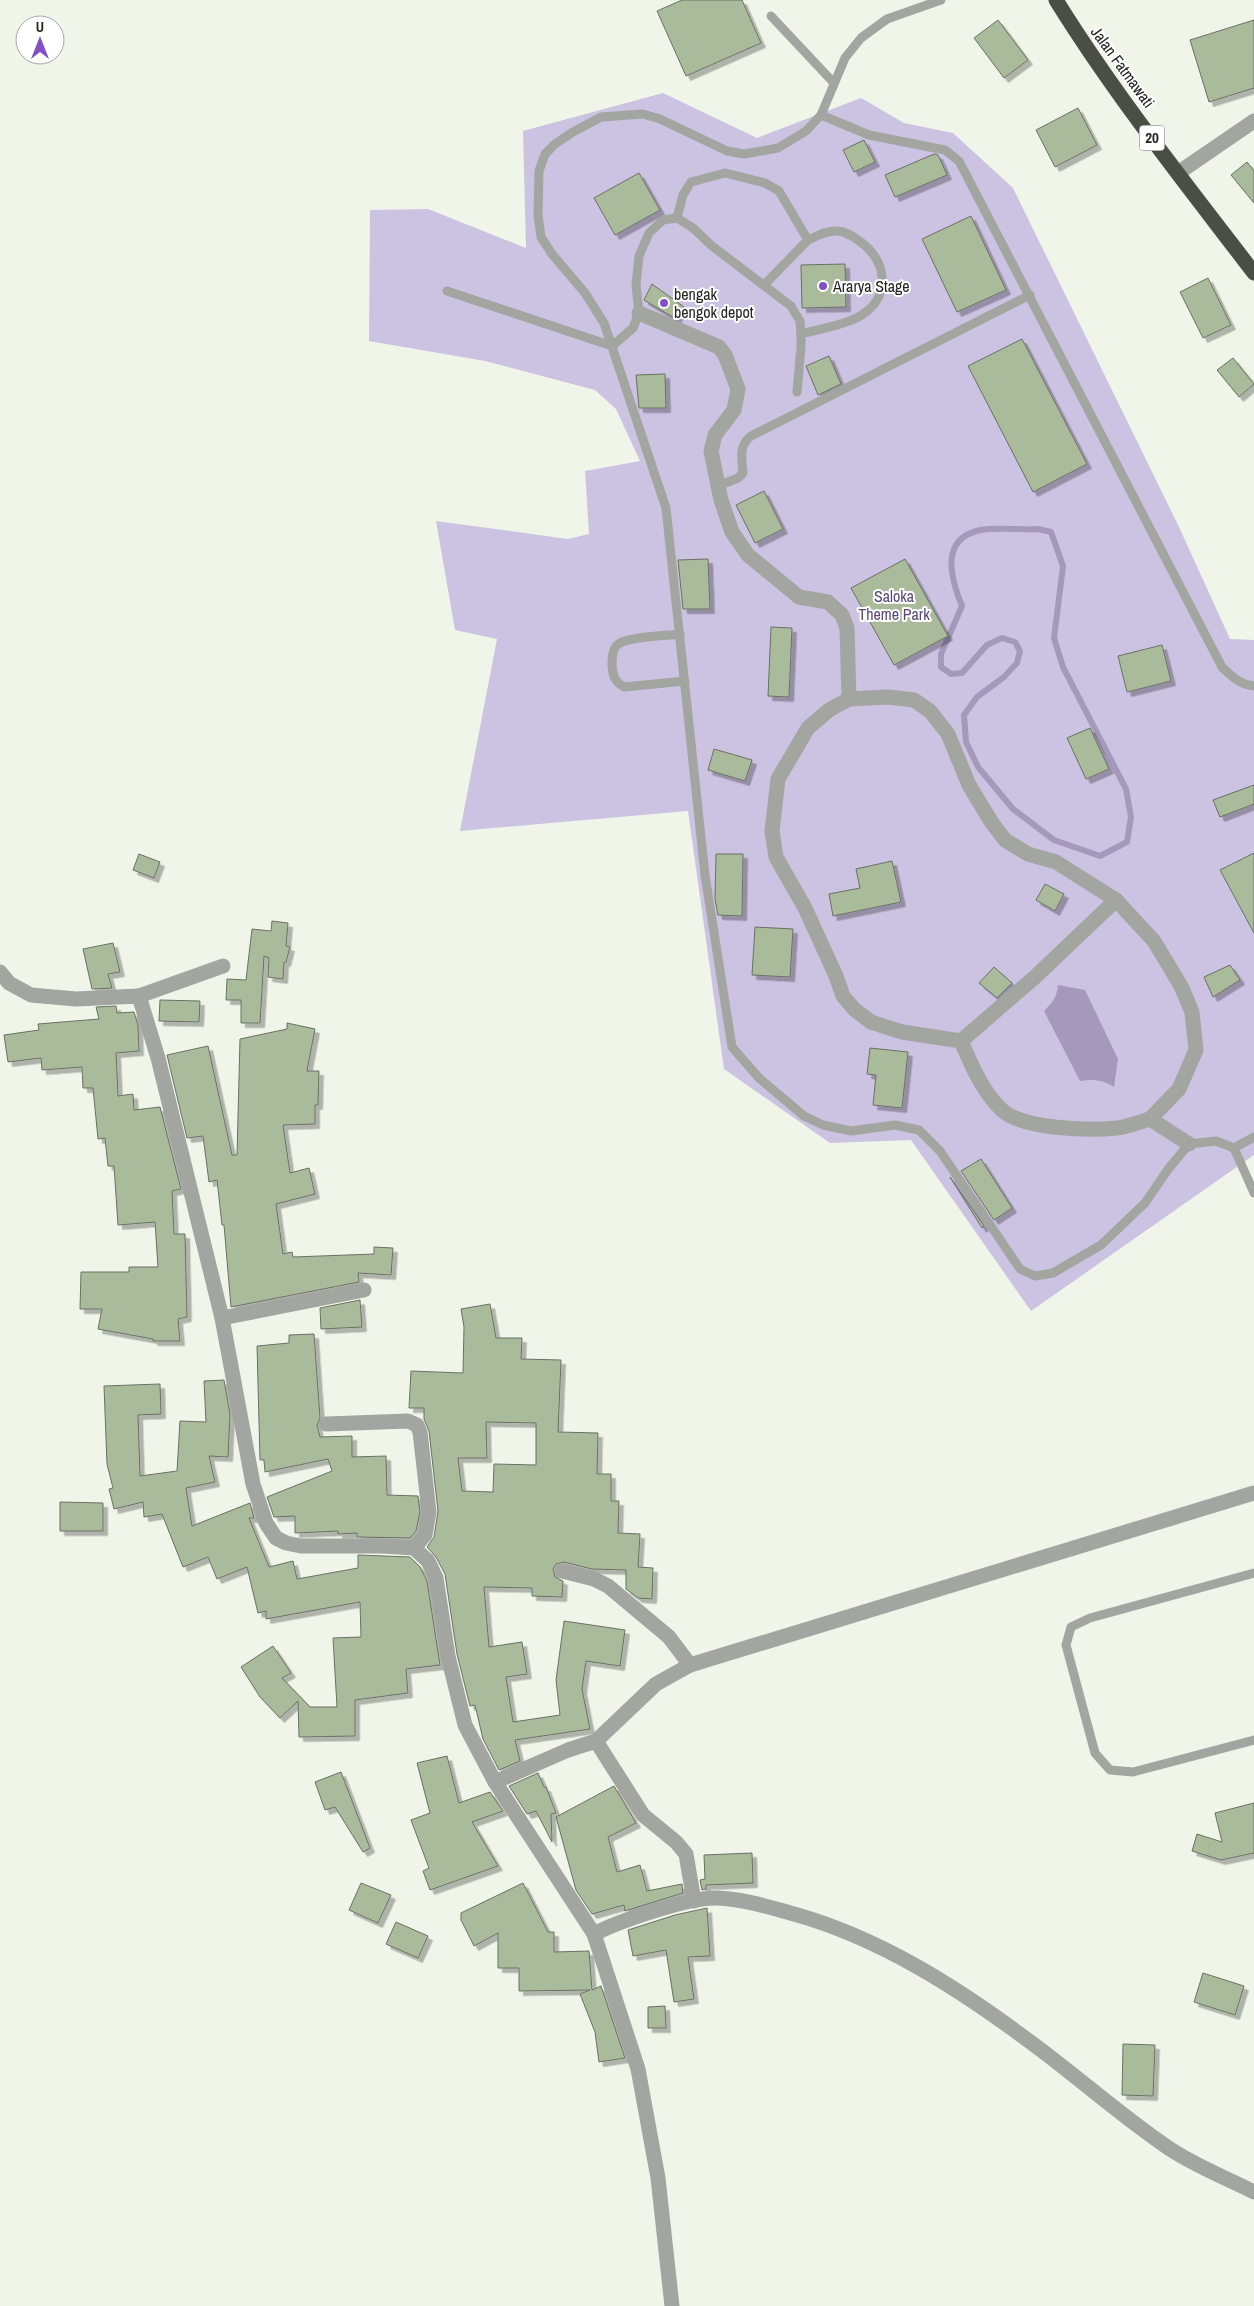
<svg xmlns="http://www.w3.org/2000/svg" width="1254" height="2306" viewBox="0 0 1254 2306" font-family="'Archivo Narrow',sans-serif">
  <defs>
    <filter id="shadow"><feDropShadow dx="4.5" dy="4.5" stdDeviation="0" flood-color="#0004"/></filter>
  </defs>
  <rect width="100%" height="100%" fill="#eff6e9"/>
  <path fill="#ccc2e1" d="M663 93 757 138 861 98 904 123 953 133 1013 188 1179 527 1230 639 1254 640V1155L1031 1311 911 1140 830 1143 724 1069 688 811 460 831 497 639 455 630 436 521 568 539 589 534 585 471 640 461 616 409 595 390 485 361 369 341 370 210 428 209 526 248 523 131Z"/>
  <path fill="#a499bb" d="M1058 985 1085 990 1118 1059 1114 1087C1103 1080 1093 1079 1080 1081L1044 1011C1052 1003 1057 997 1058 985Z"/>
  <g fill="none" stroke-linecap="round" stroke-linejoin="round">
    <path stroke="#a499bb" stroke-width="6" d="M1038 529 1051 532 1063 566 1054 638 1063 667 1126 789 1131 817 1127 842 1100 856 1054 840 1013 809 978 767 966 742 964 715 977 697 1004 677 1017 663 1020 651 1015 642 1002 638 987 645 962 673 951 674 941 667V654L962 606C950 577 940 539 980 530 995 527 1022 530 1038 529Z"/>
  </g>
  <g fill="#a9bb9a" stroke="#6a7065" fill-rule="evenodd" filter="url(#shadow)">
    <path d="M682 0H742L761 43 686 76 657 11Z"/>
    <path d="M998 20 1028 60 1004 78 974 38Z"/>
    <path d="M1254 20V88L1209 102 1190 40Z"/>
    <path d="M1078 108 1097 145 1055 167 1036 130Z"/>
    <path d="M864 140 875 162 854 172 843 150Z"/>
    <path d="M934 154 938 155 947 175 895 197 885 175Z"/>
    <path d="M1247 162 1254 171V203L1231 175Z"/>
    <path d="M639 173 660 210 615 235 594 198Z"/>
    <path d="M971 216 1006 290 957 312 922 239Z"/>
    <path d="M845 264 846 307 802 308 801 265Z"/>
    <path d="M1208 278 1231 325 1203 338 1180 292Z"/>
    <path d="M652 284 684 307 676 319 644 300Z"/>
    <path d="M1022 339 1087 464 1033 492 968 366Z"/>
    <path d="M829 356 841 384 818 395 806 366Z"/>
    <path d="M1233 358 1254 384 1239 397 1217 370Z"/>
    <path d="M665 374 666 408H639L636 375Z"/>
    <path d="M764 491 783 529 755 543 736 505Z"/>
    <path d="M708 559 710 609H683L678 560Z"/>
    <path d="M905 559 948 636 894 665 851 588Z"/>
    <path d="M771 627 792 628 789 697 768 696Z"/>
    <path d="M1162 645 1171 681 1127 692 1118 656Z"/>
    <path d="M1090 728 1109 769 1086 779 1067 738Z"/>
    <path d="M714 749 752 760 745 781 708 770Z"/>
    <path d="M1254 785V804L1220 817 1213 800Z"/>
    <path d="M1254 853V933L1220 870Z"/>
    <path d="M139 854 160 862 154 878 133 870Z"/>
    <path d="M716 854H743L742 916 718 915 715 899Z"/>
    <path d="M892 861 901 902 833 916 829 894 860 888 856 869Z"/>
    <path d="M1045 884 1064 894 1055 911 1036 900Z"/>
    <path d="M272 921 288 923 286 946 290 947 286 962H284L283 979 268 977 269 958 264 956 260 1023H241V1000H226L227 979 246 980 252 929 271 931Z"/>
    <path d="M755 927 793 929 790 977 752 975Z"/>
    <path d="M113 943 120 972 108 974 112 988 92 989 83 949Z"/>
    <path d="M1230 965 1240 980 1213 997 1204 977Z"/>
    <path d="M994 967 1012 983 997 998 979 983Z"/>
    <path d="M160 1000 200 1001 199 1022 159 1021Z"/>
    <path d="M116 1006 117 1013 134 1012 138 1025 139 1051 116 1053 118 1096 133 1094 134 1110 160 1107 181 1189 172 1191 174 1234H185L187 1317 178 1319 180 1341H153V1339L98 1329 102 1309H80L81 1272H129V1267H158L155 1222 118 1225 114 1166H108L105 1138 98 1139 93 1088H83L82 1067 42 1070 41 1058 8 1062 4 1035 39 1030 38 1024 99 1019 96 1007Z"/>
    <path d="M287 1023 315 1029 307 1071H319L318 1105H315V1124L283 1125 290 1173 309 1168 315 1194 276 1204 283 1254 292 1252 293 1257 374 1254V1247L393 1248 391 1275 358 1273 359 1282 231 1307 224 1225H222L217 1180 209 1182 203 1136 187 1138 167 1055 208 1046 232 1155H237L240 1039 287 1029Z"/>
    <path d="M870 1048 908 1052 902 1108 873 1105 876 1075 867 1074Z"/>
    <path d="M981 1159 1012 1208 994 1220 961 1171Z"/>
    <path d="M950 1177 984 1226 982 1228Z"/>
    <path d="M360 1300 362 1327 321 1329 320 1308Z"/>
    <path d="M490 1304 496 1338H522L521 1359 561 1360 558 1432 598 1433 597 1474H611V1501H619L618 1533 640 1534 638 1567 653 1568 652 1599 638 1598 626 1589V1570L592 1569 564 1562 556 1564 553 1569 555 1577 563 1581 562 1597 532 1596V1588L484 1587 489 1647 522 1642 527 1674 506 1677 513 1722 560 1715 556 1680 564 1621 625 1630 620 1666 586 1661 582 1689 590 1729 515 1740 520 1761 499 1770 483 1739 475 1705 470 1706 457 1654 445 1574 436 1557 427 1547 434 1537 438 1511 429 1431 424 1419V1408H409L411 1371 463 1373 464 1327 461 1309ZM486 1422 536 1423V1465L494 1464 493 1492 462 1491 458 1458H487Z"/>
    <path d="M314 1334 320 1418 317 1425 320 1437 352 1436V1457L386 1456 387 1495 418 1496 420 1512 416 1531 410 1538 357 1537V1533L338 1534V1531L295 1533V1516L274 1517 267 1497 332 1471 328 1459 265 1472 264 1460H260L257 1346 289 1343V1335Z"/>
    <path d="M224 1380 230 1414 228 1457 209 1456 215 1482 186 1488 192 1526 250 1503 254 1518H249L269 1567 293 1561 297 1579 358 1568V1555L410 1557 420 1567 427 1581 440 1665 406 1669 408 1693 355 1700V1736L299 1737 298 1701 280 1718 260 1697 241 1667 273 1646 291 1673 282 1678 310 1707H337L333 1638 361 1637 360 1602 266 1619V1611L258 1613 247 1567 217 1579 208 1557 183 1567 162 1514 144 1517 143 1502 114 1509 109 1489 113 1488 107 1464 104 1386 160 1384 161 1414 138 1415 140 1476 177 1471 180 1421 206 1422 204 1381Z"/>
    <path d="M60 1502 103 1503V1531H60Z"/>
    <path d="M447 1756 459 1803 490 1792 503 1811 472 1822 498 1866 430 1890 423 1871 429 1868 411 1820 430 1813 417 1763Z"/>
    <path d="M341 1772 370 1848 363 1852 335 1807 325 1810 315 1782Z"/>
    <path d="M538 1773 544 1787H546L556 1813 551 1814 552 1842 536 1811 527 1814 509 1786Z"/>
    <path d="M614 1786 636 1823 608 1837 617 1872 640 1865 647 1891 682 1884 683 1893 625 1911 624 1905 592 1914 576 1890 556 1817Z"/>
    <path d="M1254 1803V1853L1221 1860 1192 1851 1197 1834 1222 1842 1215 1813Z"/>
    <path d="M752 1853 753 1883 706 1885V1889L702 1890 700 1880 705 1879 704 1855Z"/>
    <path d="M361 1883 391 1895 378 1923 349 1910Z"/>
    <path d="M523 1883 548 1932H554V1952L589 1951 592 1990 601 1986 625 2058 599 2062 595 2032 580 1994 590 1990 519 1991V1968H498V1933L474 1946 461 1920V1913Z"/>
    <path d="M707 1908 710 1956 688 1957 694 1999 674 2002 666 1950 633 1956 628 1930 675 1915Z"/>
    <path d="M396 1922 428 1936 418 1958 386 1944Z"/>
    <path d="M1203 1973 1244 1986 1235 2015 1194 2002Z"/>
    <path d="M665 2006 666 2028H648V2007Z"/>
    <path d="M1123 2044 1155 2045 1153 2096 1122 2095Z"/>
  </g>
  <g fill="none" stroke-linecap="round" stroke-linejoin="round">
    <g stroke="#a2a5a0" stroke-width="9">
      <path d="M941 0 887 19 861 38 845 58 821 115 806 131 778 148 744 154 727 151 660 119 643 114 601 117 573 132 555 144 545 154 539 171 538 216 541 237 552 254 585 293 604 323 666 508 705 875 732 1047 759 1078 804 1116 823 1125 851 1131 895 1125 919 1130 940 1151 1020 1269 1035 1276 1053 1273 1101 1245 1145 1203 1169 1168 1189 1144 1216 1141 1234 1148 1254 1137"/>
      <path d="M771 16 833 82"/>
      <path d="M821 115 869 135 945 150 959 161 1222 667C1231 676 1241 685 1254 686"/>
      <path d="M677 218 683 195 691 182 725 173 765 183 779 191 808 240C817 236 827 230 837 231 845 231 852 236 858 240 887 259 893 297 860 316 848 324 816 330 801 334"/>
      <path d="M764 285 808 240"/>
      <path d="M447 291 612 346 633 328 639 313 636 285 639 256 649 233 663 220 677 218 693 228 712 246 791 306 800 321 801 334V347L797 392"/>
      <path d="M718 486 738 478 743 473C742 459 738 446 751 436L1030 295"/>
      <path d="M680 634C666 636 625 636 616 646 612 651 612 659 612 665 613 676 614 681 624 687L685 681"/>
      <path d="M1234 1148 1254 1193"/>
      <path d="M1254 1573 1090 1618 1071 1627 1066 1645 1095 1753 1110 1770 1133 1772 1254 1740"/>
    </g>
    <g stroke="#a2a5a0" stroke-width="15">
      <path d="M1178 173 1254 121"/>
      <path d="M639 313 719 347 725 355 738 389 734 410 715 435 711 451 721 500 732 532 748 555 799 597 828 602 842 615 847 628 849 699"/>
      <path d="M1116 900 1035 977 961 1041C972 1066 982 1091 1002 1110 1022 1129 1089 1131 1117 1128 1128 1127 1139 1122 1150 1119L1189 1144"/>
      <path d="M0 972 9 983 31 995 76 999 139 996 158 1058 222 1318 253 1484 266 1523 276 1538 286 1543 301 1546H382L414 1548 428 1561 436 1578 448 1656 465 1725 495 1782 594 1934C619 1921 689 1897 717 1898 743 1899 769 1907 794 1914 880 1938 958 1988 1029 2041 1077 2076 1121 2116 1170 2149 1196 2166 1226 2178 1254 2192"/>
      <path d="M139 996 223 966"/>
      <path d="M961 1041 902 1032 871 1022 854 1009 843 996 836 976 805 908 776 857 772 831 778 779 808 728 829 710 849 699 888 697 914 700 930 711 948 734 969 785 992 823 1005 840 1028 854 1056 862 1116 900 1154 941 1181 986 1192 1012 1196 1050 1179 1089 1150 1119"/>
      <path d="M222 1318 364 1290"/>
      <path d="M326 1424 408 1421 417 1425 420 1432 429 1512 425 1535 414 1548"/>
      <path d="M562 1571 594 1579 608 1586 669 1637 690 1665"/>
      <path d="M596 1741 643 1815 676 1842 686 1854 694 1901"/>
      <path d="M495 1782 568 1750 596 1741 656 1684 690 1665 1254 1493"/>
      <path d="M594 1934 638 2069 658 2178 672 2306"/>
    </g>
    <path stroke="#4a4f45" stroke-width="15" d="M1056 0C1115 95 1186 184 1254 273"/>
  </g>
  <g fill="#8250c8" stroke="#fff" stroke-width="2">
    <circle cx="823" cy="286" r="5"/>
    <circle cx="664" cy="303" r="5"/>
  </g>
  <g text-anchor="middle" stroke-width="4" stroke-linejoin="round" paint-order="stroke">
    <rect fill="#fff" stroke="#646663" stroke-width="1" x="1139.5" y="125.5" width="25" height="25" rx="4"/>
    <g font-size="15" font-weight="bold" fill="#222420">
      <text x="1152" y="143">20</text>
    </g>
    <g font-size="16" fill="#222420" stroke="#fff">
      <text transform="translate(1123 67) rotate(54)" y="6">Jalan Fatmawati</text>
    </g>
    <g font-size="16" fill="#222420" stroke="#fff" text-anchor="start">
      <text x="833" y="292">Ararya Stage</text>
      <text x="674" y="300">bengak<tspan x="674" dy="18">bengok depot</tspan></text>
    </g>
    <g font-size="16" fill="#584778" stroke="#fff">
      <text x="894" y="602">Saloka<tspan x="894" dy="18">Theme Park</tspan></text>
    </g>
  </g>
  <g transform="translate(40 40)"><circle r="24" fill="#ffffff" stroke="#a7a7a6"/>
  <path d="M0-4L9 19L0 12L-9 19Z" fill="#8250c8"/>
  <text y="-8" font-size="14" font-weight="bold" text-anchor="middle" fill="#222420">U</text>
  </g>
</svg>
